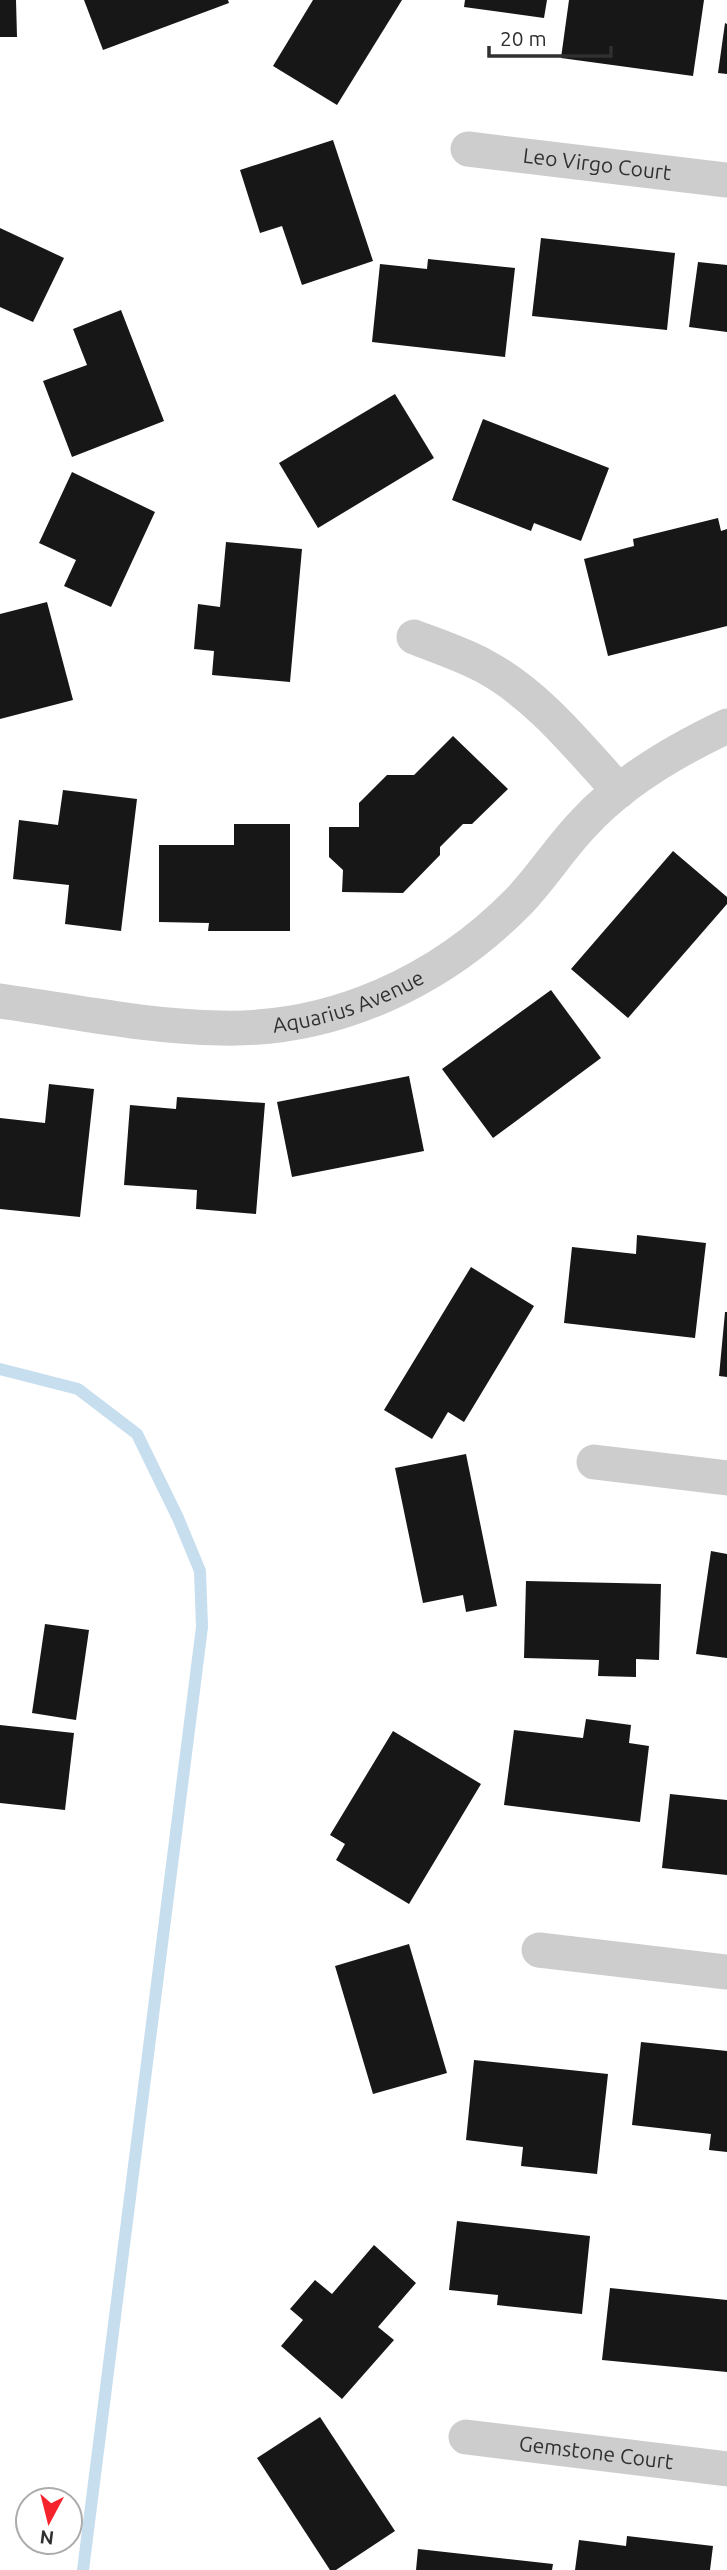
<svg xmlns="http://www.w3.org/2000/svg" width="727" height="2570" viewBox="0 0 727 2570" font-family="Ubuntu,sans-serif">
  <rect width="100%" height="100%" fill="#fff"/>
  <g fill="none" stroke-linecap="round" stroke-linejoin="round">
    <path stroke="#c7deef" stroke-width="12" d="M0 1369 78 1389 137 1434 178 1518 200 1571 202 1627 83 2570"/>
  </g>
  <g fill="#171717">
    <path d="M0 0H16L17 37H0Z"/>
    <path d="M84 0H228L229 3 103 50Z"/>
    <path d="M313 0H402L337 105 273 66Z"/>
    <path d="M465 0H547L544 18 464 7Z"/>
    <path d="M569 0H704L693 76 561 58Z"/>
    <path d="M725 23 727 24V74L718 73Z"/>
    <path d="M333 140 373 261 302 285 282 226 260 233 240 170Z"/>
    <path d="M0 228 64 258 33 322 0 307Z"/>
    <path d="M541 238 675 253 667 330 532 316Z"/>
    <path d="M428 259 515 268 505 357 372 342 380 264 427 269Z"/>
    <path d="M698 262 727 265V332L689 327Z"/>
    <path d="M121 310 164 421 72 457 43 381 87 365 73 329Z"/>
    <path d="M395 394 434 458 318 528 279 463Z"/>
    <path d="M483 419 609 468 581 541 534 523 531 531 452 500Z"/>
    <path d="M72 472 155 512 111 607 64 586 76 560 39 543Z"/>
    <path d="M718 518 721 531 727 529V626L608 656 584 559 634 546 633 539Z"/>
    <path d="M226 542 302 549 290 682 212 675 214 651 194 649 198 604 220 607Z"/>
    <path d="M47 602 73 700 0 719V614Z"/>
    <path d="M453 736 508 789 472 824H463L440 847V855L403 893 342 892 343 870 329 857V827H359V803L387 775H414Z"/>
    <path d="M63 790 137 799 121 931 65 924 69 885 13 879 19 820 58 825Z"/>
    <path d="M234 824H290V931H208L209 923 159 922V845H234Z"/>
    <path d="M673 851 727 897V904L628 1018 571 969Z"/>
    <path d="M551 990 601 1058 493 1138 442 1069Z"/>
    <path d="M409 1076 424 1151 292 1177 277 1102Z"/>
    <path d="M49 1084 94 1089 80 1217 0 1209V1118L45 1123Z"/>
    <path d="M177 1097 265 1103 256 1214 196 1209 197 1190 124 1185 130 1105 176 1109Z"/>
    <path d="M637 1235 706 1243 695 1338 564 1323 572 1247 636 1254Z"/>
    <path d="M471 1267 534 1306 464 1422 448 1412 432 1439 384 1410Z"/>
    <path d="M725 1312H727V1377L719 1376Z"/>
    <path d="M466 1454 497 1606 466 1612 463 1595 423 1603 395 1468Z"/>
    <path d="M711 1551 727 1554V1658L696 1654Z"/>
    <path d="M526 1581 661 1584 659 1660 636 1659V1677L598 1676 599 1660 524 1658Z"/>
    <path d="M45 1624 89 1630 76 1720 32 1713Z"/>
    <path d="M586 1719 631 1725 629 1743 649 1746 640 1822 504 1805 514 1730 583 1738Z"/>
    <path d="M0 1725 74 1733 65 1810 0 1803Z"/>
    <path d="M393 1731 481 1784 409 1904 336 1860 345 1844 330 1835Z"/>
    <path d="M670 1794 727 1800V1875L662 1868Z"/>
    <path d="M409 1944 447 2073 373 2094 335 1966Z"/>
    <path d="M641 2042 727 2051V2152L709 2150 711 2134 632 2125Z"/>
    <path d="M474 2060 608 2074 597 2174 521 2166 523 2147 466 2140Z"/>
    <path d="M457 2221 590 2236 582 2314 497 2305 498 2295 449 2290Z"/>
    <path d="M374 2245 416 2283 378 2327 394 2340 342 2399 281 2346 303 2320 290 2309 315 2280 332 2294Z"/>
    <path d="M610 2288 727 2300V2372L602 2360Z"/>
    <path d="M320 2417 395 2531 336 2570H330L257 2458Z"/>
    <path d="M627 2536 713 2546 710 2570H575L579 2540 626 2546Z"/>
    <path d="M418 2549 553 2564 552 2570H416Z"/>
  </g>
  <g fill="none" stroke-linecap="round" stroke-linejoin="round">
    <g stroke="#cdcdcd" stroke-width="35">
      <path id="s1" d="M468 149 727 180"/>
      <path d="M414 637C437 646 462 654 484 666 538 695 578 746 619 791"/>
      <path id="s2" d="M0 1001C73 1011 147 1027 221 1028 334 1031 441 981 519 901 542 877 560 848 583 824 622 781 676 750 727 726"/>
      <path d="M594 1462 727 1478"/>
      <path d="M539 1950 727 1972"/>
      <path id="s3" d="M466 2437 727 2469"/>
    </g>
  </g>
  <g text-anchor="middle" stroke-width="7" stroke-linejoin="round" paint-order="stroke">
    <g font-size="21" fill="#303030" stroke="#fff">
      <text dy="7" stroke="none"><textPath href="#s1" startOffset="130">Leo Virgo Court</textPath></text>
      <text dy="7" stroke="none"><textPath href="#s2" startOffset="354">Aquarius Avenue</textPath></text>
      <text dy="7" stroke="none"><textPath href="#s3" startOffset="131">Gemstone Court</textPath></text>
    </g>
  </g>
  <g transform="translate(49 2521) rotate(187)"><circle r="33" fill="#ffffff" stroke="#acacac" stroke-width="2"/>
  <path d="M0-5L12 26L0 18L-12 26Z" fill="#f5232c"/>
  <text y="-10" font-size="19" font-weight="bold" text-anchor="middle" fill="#303030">N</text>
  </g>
  <path d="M489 46v10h122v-10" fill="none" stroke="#303030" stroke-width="3.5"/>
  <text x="500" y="46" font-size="21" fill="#303030" stroke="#ffffff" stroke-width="5" paint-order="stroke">20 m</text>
</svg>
